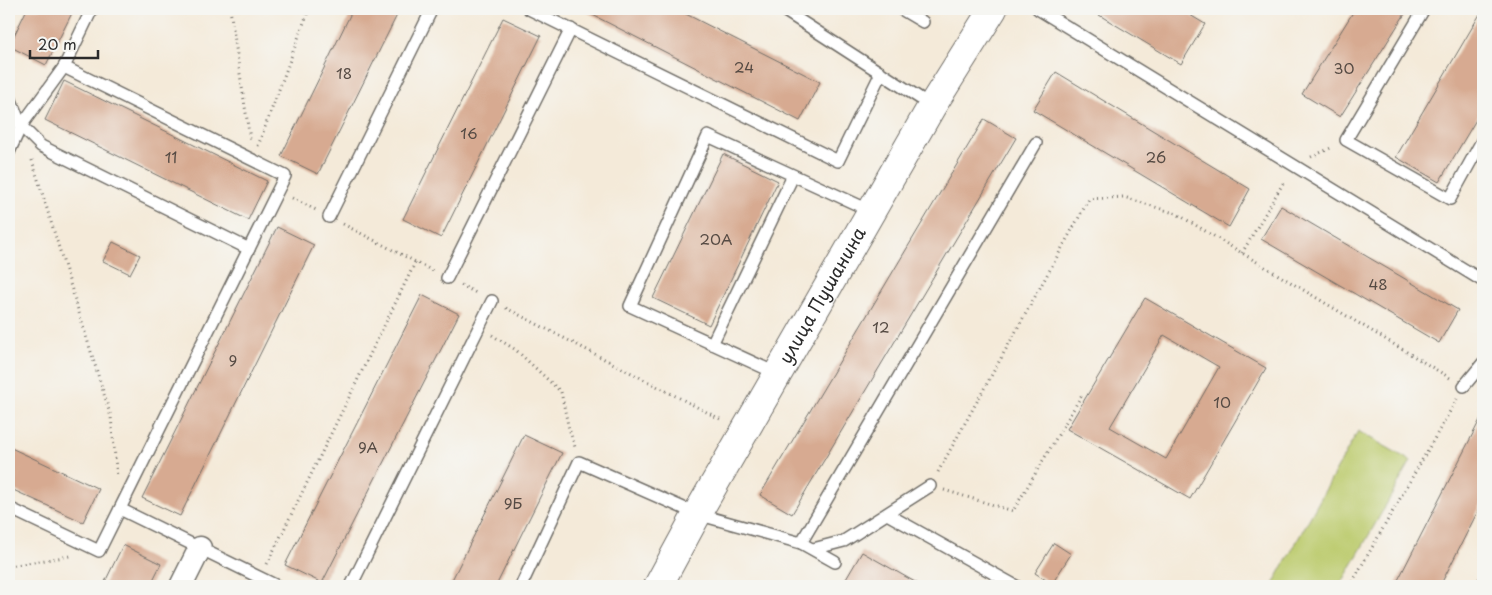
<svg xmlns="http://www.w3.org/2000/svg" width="1492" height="595" viewBox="0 0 1492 595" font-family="'Playpen Sans',sans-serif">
  <rect width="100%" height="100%" fill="#f6f6f2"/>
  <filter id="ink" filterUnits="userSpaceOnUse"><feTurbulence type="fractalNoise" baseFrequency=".02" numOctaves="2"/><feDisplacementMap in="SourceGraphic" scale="10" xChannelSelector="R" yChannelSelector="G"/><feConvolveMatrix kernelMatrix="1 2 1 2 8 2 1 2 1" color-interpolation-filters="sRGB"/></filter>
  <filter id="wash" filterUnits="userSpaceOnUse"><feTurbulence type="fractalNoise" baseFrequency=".0096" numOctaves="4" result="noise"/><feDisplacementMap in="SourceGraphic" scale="20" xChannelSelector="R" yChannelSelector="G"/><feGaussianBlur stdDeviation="1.12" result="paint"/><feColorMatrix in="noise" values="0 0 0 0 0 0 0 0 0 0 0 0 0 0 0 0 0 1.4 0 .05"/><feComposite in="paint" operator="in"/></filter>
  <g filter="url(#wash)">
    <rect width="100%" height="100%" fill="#f4ead9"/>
    <path fill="#bccb6d" stroke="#747b4c" d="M1358 431 1411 461 1340 586H1272Z"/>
    <g id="blocks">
      <g fill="#d7aa91" fill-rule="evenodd">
        <path d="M27 9H74L46 65 9 46Z"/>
        <path d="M353 9H400L318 174 281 156Z"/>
        <path d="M581 9H676L820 82 800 121Z"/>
        <path d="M1089 9H1180L1205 24 1181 64Z"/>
        <path d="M1355 9H1408L1340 117 1302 94Z"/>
        <path d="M1483 9V108L1439 182 1396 157Z"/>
        <path d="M503 18 541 36 441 238 403 219Z"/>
        <path d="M1056 72 1250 189 1229 227 1033 110Z"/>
        <path d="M64 81 267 181 248 220 45 120Z"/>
        <path d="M984 119 1016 138 792 514 760 495Z"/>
        <path d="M723 154 778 181 709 325 653 298Z"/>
        <path d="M1281 206 1458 310 1439 343 1261 239Z"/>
        <path d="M277 227 314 245 180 516 142 498Z"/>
        <path d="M113 242 140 255 130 274 103 261Z"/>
        <path d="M422 295 459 314 322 583 285 565Z"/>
        <path d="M1145 298 1266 368 1190 499 1067 429ZM1164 335 1219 367 1166 459 1110 427Z"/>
        <path d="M1483 414V501L1440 586H1395Z"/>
        <path d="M524 435 562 453 525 527 496 586H449Z"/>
        <path d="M9 447 99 489 83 522 9 488Z"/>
        <path d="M1054 543 1071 554 1052 584 1035 573Z"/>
        <path d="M123 545 161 564 150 586H103Z"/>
        <path d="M862 552 922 586H842Z"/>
      </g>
    </g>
  </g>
  <g filter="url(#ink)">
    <use href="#blocks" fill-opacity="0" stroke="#716e68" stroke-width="1"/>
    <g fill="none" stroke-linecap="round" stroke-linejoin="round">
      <defs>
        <g id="service">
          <path d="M529 9 838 161 881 73"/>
          <path d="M782 9 932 106"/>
          <path d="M901 9 923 22"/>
          <path d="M1038 9 1483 281"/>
          <path d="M1424 9 1346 140 1450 199 1483 139"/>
          <path d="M9 95 21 126 41 146 249 249"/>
          <path d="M9 152 21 126 64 67 92 9"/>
          <path d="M329 217 432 9"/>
          <path d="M447 278 571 29"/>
          <path d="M712 344 793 176"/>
          <path d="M778 374 630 306 708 136 871 211"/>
          <path d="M1464 386 1483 363"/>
          <path d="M9 508 99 551 285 176 64 67"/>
          <path d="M120 509 277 586"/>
          <path d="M887 514 1016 586"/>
          <path d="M801 543 1036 143"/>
          <path d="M813 549 844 541 930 486"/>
          <path d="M351 586 492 301"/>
          <path d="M521 586 579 462 697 514 801 543 835 562"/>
          <path d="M1481 586 1483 583"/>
        </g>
        <path id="minor" d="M181 586 200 548"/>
        <g id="tertiary">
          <path id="s1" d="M658 586 697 514 932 106 993 9"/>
        </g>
      </defs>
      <use href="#service" stroke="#716e68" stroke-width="14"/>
      <use href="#minor" stroke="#716e68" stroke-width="25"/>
      <use href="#tertiary" stroke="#716e68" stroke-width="30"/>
      <g stroke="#716e68" stroke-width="3" stroke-dasharray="1 4" stroke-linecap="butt">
        <path d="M230 9 250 139"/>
        <path d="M258 146 309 9"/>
        <path d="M1311 157 1333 147"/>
        <path d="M32 160 111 417 117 477"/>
        <path d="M292 198 316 210"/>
        <path d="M343 224 433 271"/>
        <path d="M1242 253 1285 180"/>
        <path d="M461 285 478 294"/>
        <path d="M506 308 722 420"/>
        <path d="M492 335 516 350 561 392 568 425 575 447"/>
        <path d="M938 472 1089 199 1124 197 1177 214 1450 378"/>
        <path d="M944 490 1013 511 1083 393"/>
        <path d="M267 564 416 261"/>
        <path d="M9 566 70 556"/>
        <path d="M1350 586 1457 399"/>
      </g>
      <use href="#service" stroke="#fff" stroke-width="11"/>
      <use href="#minor" stroke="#fff" stroke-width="22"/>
      <use href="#tertiary" stroke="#fff" stroke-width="28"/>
    </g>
  </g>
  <g text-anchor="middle" stroke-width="4.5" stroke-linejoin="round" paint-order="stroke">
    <g font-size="15" fill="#564b44">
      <text x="744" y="73">24</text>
      <text x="1344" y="74">30</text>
      <text x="344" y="79">18</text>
      <text x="469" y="139">16</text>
      <text x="171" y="163">11</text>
      <text x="1156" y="163">26</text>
      <text x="716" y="245">20А</text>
      <text x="1378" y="290">48</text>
      <text x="881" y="333">12</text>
      <text x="233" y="366">9</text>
      <text x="1222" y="408">10</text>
      <text x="368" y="453">9А</text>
      <text x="513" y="509">9Б</text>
    </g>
    <g font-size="18" fill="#2b2b2b" stroke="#f6f6f2">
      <text dy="6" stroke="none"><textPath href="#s1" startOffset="334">улица Пушанина</textPath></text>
    </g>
  </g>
  <rect width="1492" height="595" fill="none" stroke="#f6f6f2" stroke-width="30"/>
  <path d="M30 50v8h68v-8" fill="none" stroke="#2b2b2b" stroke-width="2.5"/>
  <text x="38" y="50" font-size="15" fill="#2b2b2b" stroke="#f6f6f2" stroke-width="4" paint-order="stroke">20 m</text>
</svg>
